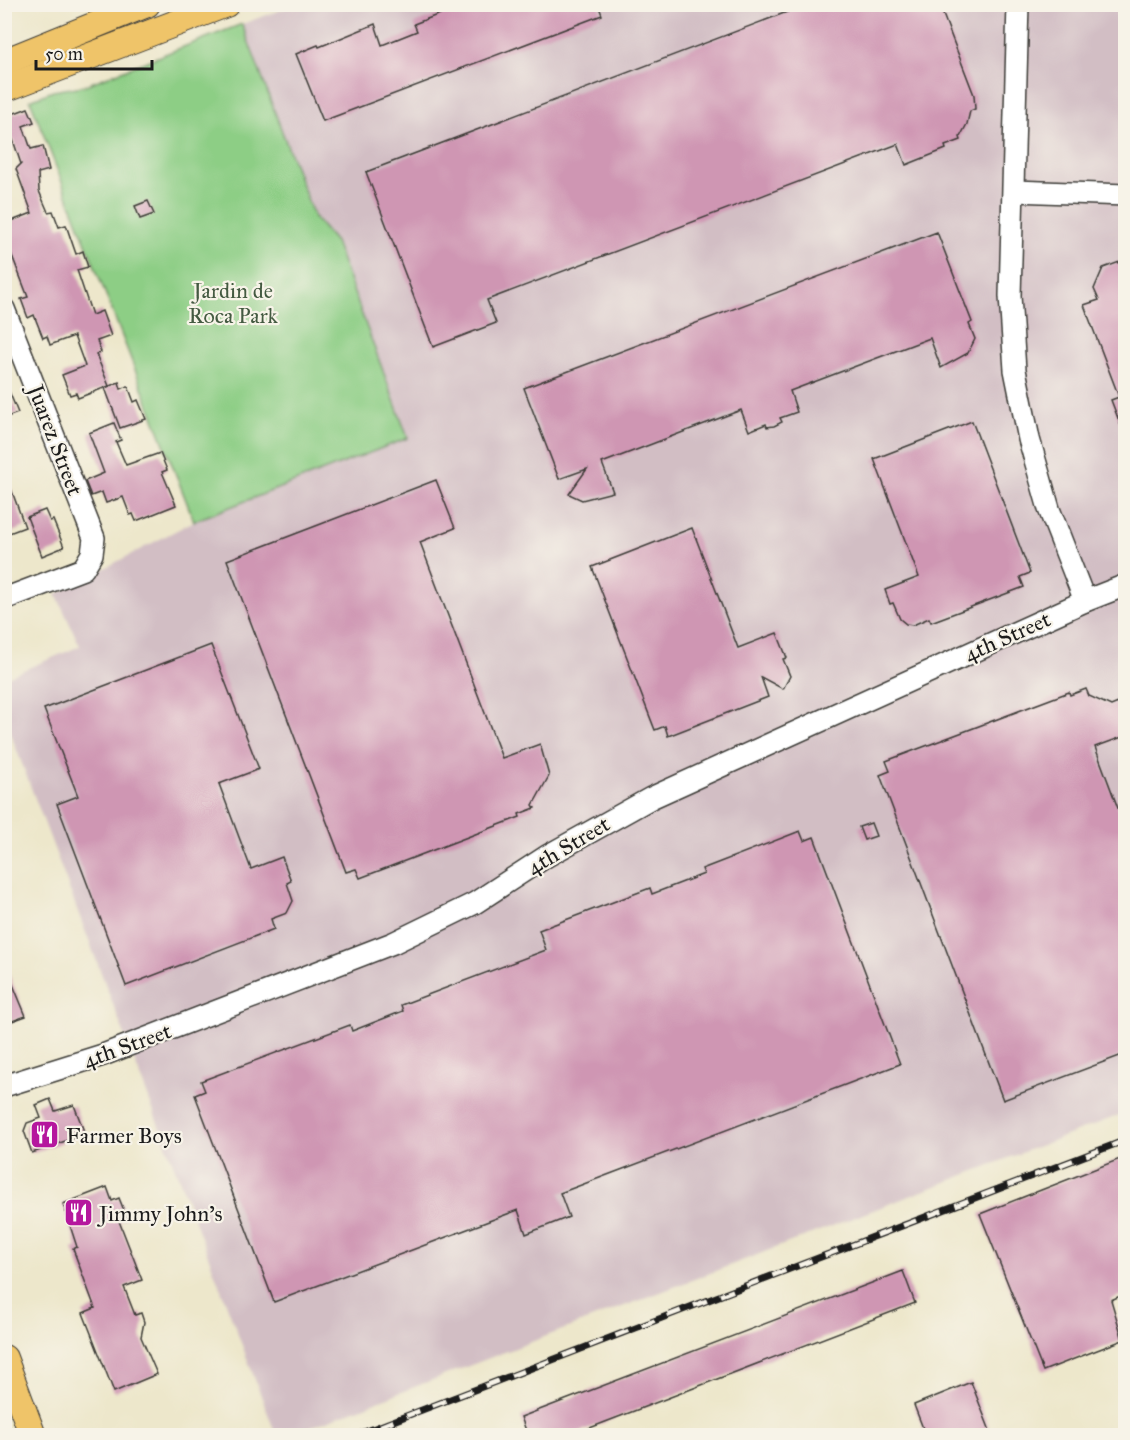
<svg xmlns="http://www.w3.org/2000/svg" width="1130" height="1440" viewBox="0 0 1130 1440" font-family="'IM FELL Great Primer',serif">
  <rect width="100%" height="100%" fill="#f7f3e8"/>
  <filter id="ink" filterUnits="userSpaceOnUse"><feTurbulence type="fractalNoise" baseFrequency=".0167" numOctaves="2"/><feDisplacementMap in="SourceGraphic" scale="12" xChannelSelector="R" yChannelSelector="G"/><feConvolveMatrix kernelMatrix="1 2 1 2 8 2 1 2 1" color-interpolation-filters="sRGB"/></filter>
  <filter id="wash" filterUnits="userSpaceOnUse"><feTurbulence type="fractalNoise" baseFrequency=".008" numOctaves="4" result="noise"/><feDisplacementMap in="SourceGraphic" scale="24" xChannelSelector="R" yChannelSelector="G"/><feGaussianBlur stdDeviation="1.35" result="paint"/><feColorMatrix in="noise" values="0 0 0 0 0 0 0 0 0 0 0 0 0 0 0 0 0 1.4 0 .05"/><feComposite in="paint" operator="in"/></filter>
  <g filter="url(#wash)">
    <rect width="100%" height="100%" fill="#ede7cb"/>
    <path fill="#d2bec4" d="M297 4 1125 5V1113L290 1435H276L5 719V678L80 646 56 594 194 521 335 242 314 217 242 24Z"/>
    <path fill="#8dce85" stroke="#547550" stroke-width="1.5" d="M242 24 314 217 335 242 408 438 194 521 30 100 53 91 83 86Z"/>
    <g id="blocks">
      <g fill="#cf96b3">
        <path d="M466 4H471L473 10 489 4H598L602 15 323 121 296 54 318 45 319 47 375 24 382 45 417 31 414 24Z"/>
        <path d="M808 4H939L974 95 975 109 970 111 967 124 960 137 961 140 945 146 946 149 906 165 898 144 487 300 496 323 433 347 366 172Z"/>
        <path d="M28 108 34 122 23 126 31 149 43 146 49 170 38 173 39 191 48 212 53 211 59 227 66 225 76 254 83 251 88 267 77 270 92 315 102 311 111 336 97 341 101 352 96 354 109 386 78 398 76 393 70 395 62 375 85 366 74 336 50 345 47 336 43 338 34 315 28 318 21 299 28 297 6 240 4 224 32 213 16 169 21 164 13 140 4 142V117Z"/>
        <path d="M148 201 154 214 140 219 135 206Z"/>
        <path d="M937 232 972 322 969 324 975 339 968 353 941 368 930 338 790 391 797 412 780 418 782 422 774 426 767 427 766 424 749 431 741 410 602 463 613 492 582 500 569 494 587 469 559 479 524 388Z"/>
        <path d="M1125 260V434H1124L1111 400 1119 397 1084 305 1099 300 1094 289 1103 268Z"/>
        <path d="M4 379 18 413 4 418Z"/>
        <path d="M119 382 121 389 128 386 134 402 138 400 146 419 120 428 105 388Z"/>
        <path d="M972 421 1030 573 1020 577 1024 587 931 622 929 618 913 625 906 624 900 619 893 603 890 604 885 590 919 577 874 459Z"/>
        <path d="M114 423 121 440 116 442 126 465 160 453 167 470 162 472 176 505 136 521 133 514 130 515 123 497 106 503 102 492 91 496 85 481 104 473 89 433Z"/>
        <path d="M6 475 25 527 4 535V476Z"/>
        <path d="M436 480 455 528 420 542 502 758 540 744 549 776 533 805 535 808 519 814 520 817 360 878 356 869 346 872 227 560Z"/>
        <path d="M45 510 50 521 53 520 64 547 42 556 27 517Z"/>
        <path d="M692 528 738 648 777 633 787 658 783 659 790 676 783 689 761 677 768 697 668 736 665 726 655 730 592 567Z"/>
        <path d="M211 645 259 769 219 784 251 869 282 857 291 881 287 883 293 901 287 913 271 919 274 929 126 986 57 804 78 796 44 709Z"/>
        <path d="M1086 689 1089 696 1111 706 1118 703 1125 724V736L1095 747 1125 827V1054L1003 1100 880 775 890 771 886 761 1069 692 1070 695Z"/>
        <path d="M871 823 876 836 864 840 859 827Z"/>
        <path d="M800 831 804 841 814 837 900 1064 560 1193 569 1217 526 1234 518 1210 274 1302 195 1095 205 1091 201 1081 350 1025 352 1031 403 1011 401 1005 546 950 539 930 650 888 652 894 704 874 702 869Z"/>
        <path d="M4 963 26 1016 4 1024Z"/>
        <path d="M50 1099 55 1111 74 1105 85 1134 32 1153 24 1131 27 1123 41 1118 36 1105Z"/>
        <path d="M1125 1157V1294L1111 1300 1123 1340 1043 1371 980 1214Z"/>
        <path d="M107 1187 112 1201 119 1198 127 1218 119 1221 142 1280 124 1287 135 1315 141 1313 144 1322 141 1337 157 1374 114 1392 83 1313 95 1308 73 1249 77 1247 63 1204Z"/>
        <path d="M903 1271 915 1303 569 1436H528L521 1417Z"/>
        <path d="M971 1382 992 1436H926L914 1405Z"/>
      </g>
    </g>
  </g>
  <g filter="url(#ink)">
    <use href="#blocks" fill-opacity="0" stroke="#3b3a36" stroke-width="1.5"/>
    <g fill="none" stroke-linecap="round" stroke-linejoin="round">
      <defs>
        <g id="minor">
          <path d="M1018 4 1010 296 1015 370 1029 439 1049 509 1085 601"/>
          <path d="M1014 191 1126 195"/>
          <path d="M4 309 94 538 92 554 83 569 4 599"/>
          <path d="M4 1086 103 1055 393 943 475 903 547 856 651 798 1085 601 1126 585"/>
        </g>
        <g id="major">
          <path d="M4 62 147 4"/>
          <path d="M4 89 226 4"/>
          <path d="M4 1358 33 1436"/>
        </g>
      </defs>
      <use href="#minor" stroke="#3b3a36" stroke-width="24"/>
      <use href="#major" stroke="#3b3a36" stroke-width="28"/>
      <use href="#minor" stroke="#fff" stroke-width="21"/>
      <use href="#major" stroke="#efc469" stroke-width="26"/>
      <defs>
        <path id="rail" d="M354 1436 1126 1140"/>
      </defs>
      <use href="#rail" stroke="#1c1c1c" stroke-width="7"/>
      <use href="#rail" stroke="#f7f3e8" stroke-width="4.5" stroke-dasharray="14" stroke-linecap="butt"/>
    </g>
  </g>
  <defs>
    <symbol id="restaurant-square" viewBox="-11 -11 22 22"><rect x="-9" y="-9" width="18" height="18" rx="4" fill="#b5179e" stroke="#f7f3e8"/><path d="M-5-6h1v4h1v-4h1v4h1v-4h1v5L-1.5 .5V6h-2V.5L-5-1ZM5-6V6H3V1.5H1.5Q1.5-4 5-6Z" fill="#fff"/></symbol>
  </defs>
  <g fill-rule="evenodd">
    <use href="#restaurant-square" x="28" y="1118" width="33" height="33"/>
    <use href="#restaurant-square" x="62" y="1196" width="33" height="33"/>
  </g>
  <g text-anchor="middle" stroke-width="4.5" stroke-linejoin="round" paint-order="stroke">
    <g font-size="22" fill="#445a41" stroke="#f7f3e8">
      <text x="233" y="298">Jardin de<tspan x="233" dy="25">Roca Park</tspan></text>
    </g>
    <g font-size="22" fill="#1c1c1c" stroke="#f7f3e8">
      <text transform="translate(56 440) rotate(69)" y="8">Juarez Street</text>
      <text transform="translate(1007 636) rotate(-24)" y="8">4th Street</text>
      <text transform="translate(568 845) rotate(-31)" y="8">4th Street</text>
      <text transform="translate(127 1045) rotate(-20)" y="8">4th Street</text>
    </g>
    <g font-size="22" fill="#1c1c1c" stroke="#f7f3e8" text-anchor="start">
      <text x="66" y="1143">Farmer Boys</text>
      <text x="99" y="1221">Jimmy John's</text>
    </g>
  </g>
  <rect width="1130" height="1440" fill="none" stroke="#f7f3e8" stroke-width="24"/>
  <path d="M36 60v9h116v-9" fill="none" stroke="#1c1c1c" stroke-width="3"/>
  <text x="45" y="60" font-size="18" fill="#1c1c1c" stroke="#f7f3e8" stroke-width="4.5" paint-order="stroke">50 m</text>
</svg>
